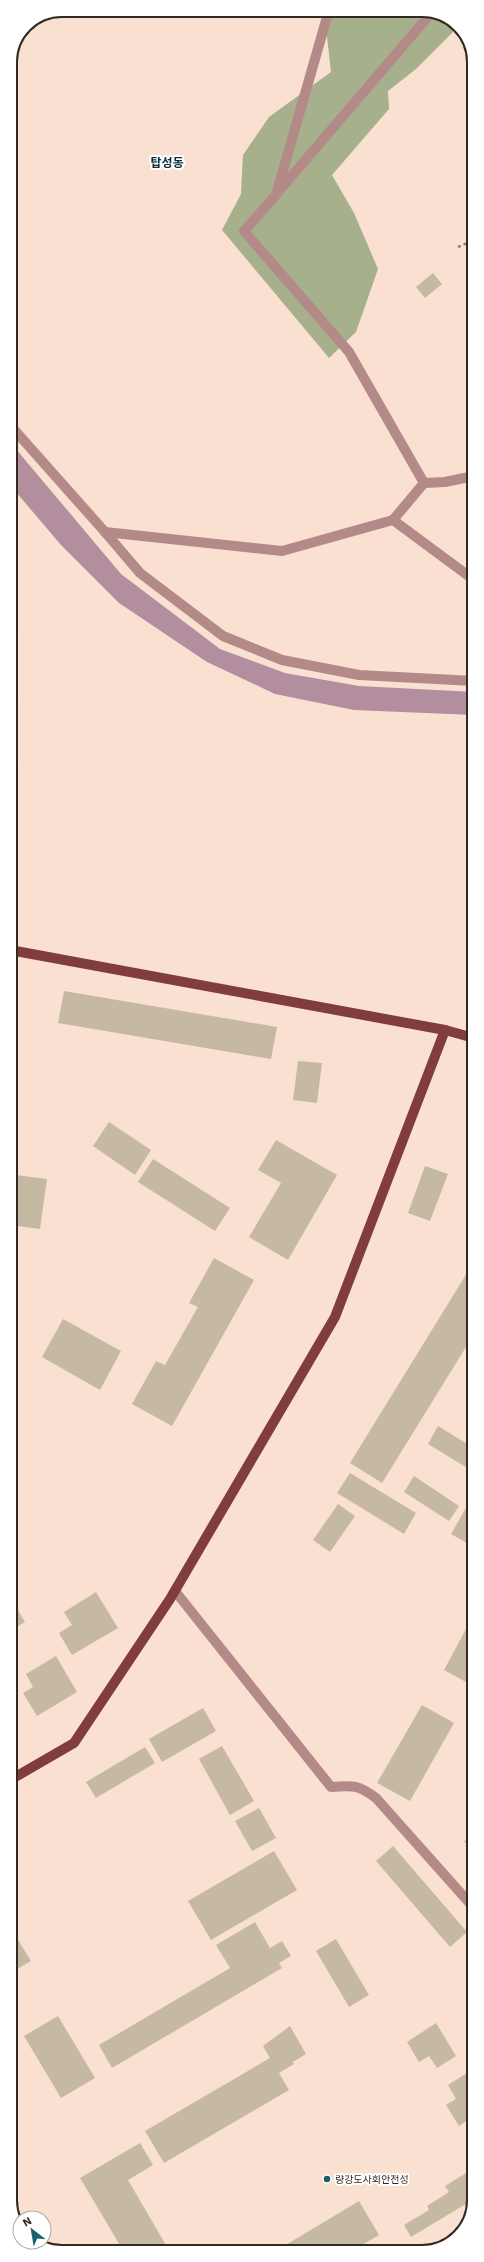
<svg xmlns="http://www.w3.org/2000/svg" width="484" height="2262" viewBox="0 0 484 2262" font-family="'Work Sans','Noto Sans KR',sans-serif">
  <rect width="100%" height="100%" fill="#fae0d0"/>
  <path fill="#a7b08c" d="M324 10H429L459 26 416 69 388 91 389 109 332 175 354 213 378 269 356 332 329 358 222 230 241 194 243 155 269 117 331 72Z"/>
  <path fill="#b38e9f" d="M10 442 121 574 220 649 285 673 359 686 474 692V715L354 710 275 694 207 662 119 603 61 545 10 485Z"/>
  <g fill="#c5baa1">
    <path d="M433 273 442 284 425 298 416 287Z"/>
    <path d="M64 991 277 1027 271 1059 58 1023Z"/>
    <path d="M298 1061 322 1063 317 1103 293 1100Z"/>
    <path d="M109 1122 151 1150 135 1175 93 1146Z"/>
    <path d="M276 1140 337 1175 288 1260 249 1237 281 1183 258 1170Z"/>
    <path d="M153 1159 230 1208 215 1231 138 1182Z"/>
    <path d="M425 1166 448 1174 430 1221 408 1213Z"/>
    <path d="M16 1175 47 1179 40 1229 10 1225Z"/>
    <path d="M214 1258 254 1280 172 1426 132 1404 156 1361 165 1365 198 1307 189 1303Z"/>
    <path d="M467 1273 474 1277V1334L382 1483 350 1463Z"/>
    <path d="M63 1319 121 1351 100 1390 42 1357Z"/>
    <path d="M438 1426 474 1448V1472L428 1444Z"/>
    <path d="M350 1473 416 1513 404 1534 337 1493Z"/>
    <path d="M414 1476 459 1506 449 1521 404 1492Z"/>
    <path d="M474 1494V1547L451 1534Z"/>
    <path d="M338 1504 355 1516 330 1552 313 1540Z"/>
    <path d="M96 1592 118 1628 72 1655 59 1633 72 1625 64 1612Z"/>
    <path d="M12 1600 25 1622 10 1631V1601Z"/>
    <path d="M474 1614V1684L473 1686 444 1670Z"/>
    <path d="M56 1656 77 1692 37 1716 23 1693 33 1687 26 1674Z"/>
    <path d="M422 1705 454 1723 410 1801 377 1783Z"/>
    <path d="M203 1708 216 1731 162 1762 149 1739Z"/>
    <path d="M10 1733 15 1741 10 1744Z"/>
    <path d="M222 1746 254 1801 230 1815 199 1759Z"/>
    <path d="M145 1747 155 1763 96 1798 86 1782Z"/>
    <path d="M259 1808 276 1838 252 1851 235 1821Z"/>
    <path d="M474 1828V1849L464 1842Z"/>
    <path d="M393 1846 467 1932 450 1947 376 1861Z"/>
    <path d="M274 1851 297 1890 211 1940 188 1901Z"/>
    <path d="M255 1922 270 1948 282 1941 291 1956 279 1963 282 1968 112 2068 99 2045 230 1968 216 1945Z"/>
    <path d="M10 1927 31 1961 10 1973Z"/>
    <path d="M336 1939 369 1995 349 2007 316 1951Z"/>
    <path d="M58 2016 95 2078 61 2098 24 2036Z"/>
    <path d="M436 2023 456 2056 437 2068 429 2056 419 2062 407 2042Z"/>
    <path d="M290 2026 306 2054 293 2062 294 2064 279 2073 289 2090 164 2163 145 2131 270 2058 263 2046Z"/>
    <path d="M467 2073 474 2084V2116L459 2126 446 2105 456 2099 448 2085Z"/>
    <path d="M140 2143 153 2165 128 2180 170 2252H124L80 2178Z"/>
    <path d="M471 2170 474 2174V2199L411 2237 404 2225 429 2210 427 2206 449 2192 445 2186Z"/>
    <path d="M359 2201 379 2235 350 2252H274Z"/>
  </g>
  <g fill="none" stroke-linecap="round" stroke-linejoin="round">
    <path stroke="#918074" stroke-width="2.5" stroke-dasharray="3 3" stroke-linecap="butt" d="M458 247 474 240"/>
    <g stroke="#b38a88" stroke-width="10">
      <path d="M278 192 432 12"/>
      <path d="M10 425 105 532 282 551 393 520 424 483 349 352 244 231 276 195 329 10"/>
      <path d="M424 483 445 482 474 476"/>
      <path d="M393 520 474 580"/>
      <path d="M105 532 140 573 223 636 282 660 359 675 474 681"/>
      <path d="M175 1591 331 1787C353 1785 359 1785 376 1798L474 1908"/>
    </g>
    <g stroke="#813d3d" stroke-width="10">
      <path d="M10 950 445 1030 474 1038"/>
      <path d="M10 1780 74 1743 170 1599 335 1317 445 1030"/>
    </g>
  </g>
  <circle fill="#186070" stroke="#fff" stroke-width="1.5" cx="327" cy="2179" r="4"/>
  <g text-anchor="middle" stroke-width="4" stroke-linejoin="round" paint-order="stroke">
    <g font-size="10" fill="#322922" stroke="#fff" text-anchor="start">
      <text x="335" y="2183">량강도사회안전성</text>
    </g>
    <g font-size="12" font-weight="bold" fill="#0e2f37" stroke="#fff">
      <text x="167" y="167">탑성동</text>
    </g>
  </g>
  <path d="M0 0H484V2262H0ZM62 17H422A45 45 0 0 1 467 62V2200A45 45 0 0 1 422 2245H62A45 45 0 0 1 17 2200V62A45 45 0 0 1 62 17Z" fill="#fff" fill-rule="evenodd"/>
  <path fill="none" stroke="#322922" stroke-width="2" d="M62 17H422A45 45 0 0 1 467 62V2200A45 45 0 0 1 422 2245H62A45 45 0 0 1 17 2200V62A45 45 0 0 1 62 17Z"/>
  <g transform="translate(32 2230) rotate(329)"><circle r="19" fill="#ffffff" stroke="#ada9a7"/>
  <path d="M0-3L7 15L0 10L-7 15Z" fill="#186070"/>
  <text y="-6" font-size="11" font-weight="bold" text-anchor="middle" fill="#322922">N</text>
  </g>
</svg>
